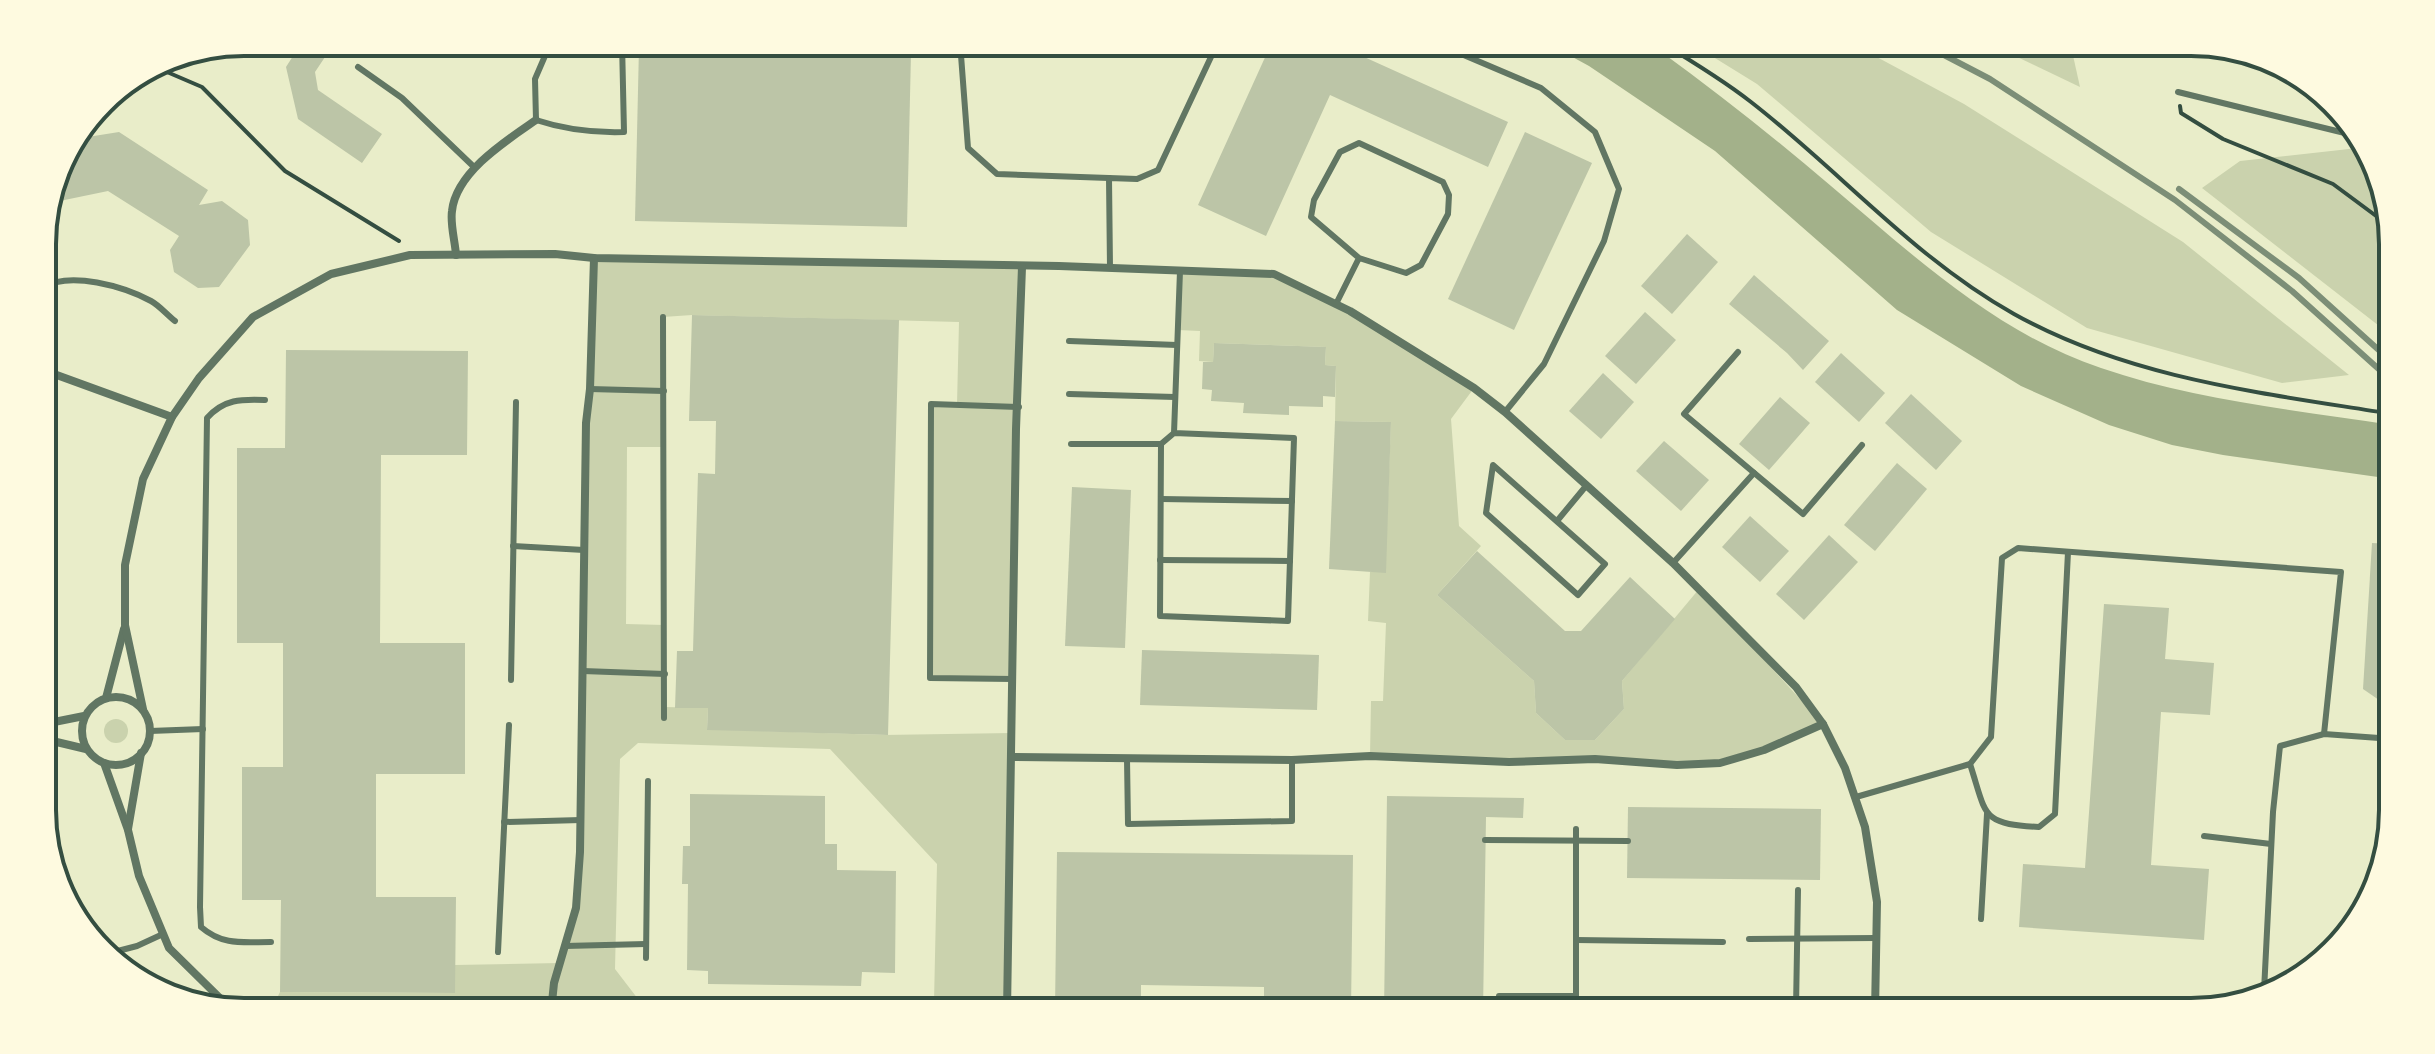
<svg xmlns="http://www.w3.org/2000/svg" width="2435" height="1054" viewBox="0 0 2435 1054" font-family="Signika,sans-serif">
  <rect width="100%" height="100%" fill="#e9edc9"/>
  <g fill="#cad2ad">
    <path d="M1689 42H1849L1964 104 2183 242 2349 375 2282 383 2087 328 1931 232 1757 84Z"/>
    <path d="M1986 42H2070L2080 87Z"/>
    <path d="M2360 143 2391 218 2392 336 2202 188 2240 161 2358 148Z"/>
    <path d="M594 258 1022 267 1013 679 930 678 931 404H957L959 322 692 315 663 317 665 447H627L626 624 664 625 665 707 708 708 707 729 883 735 1012 733 1007 1012H925L934 1002 937 864 830 749 638 743 620 759 615 969 648 1012H270L280 992 455 993V965L560 963 576 908Z"/>
    <path d="M1180 271 1274 274 1336 304 1474 388 1451 419 1459 526 1481 546 1437 595 1534 681 1536 713 1565 740H1595L1624 709 1622 681 1699 589 1823 724 1720 763 1370 756 1371 701H1383L1386 623 1368 621 1370 572H1385L1391 422 1335 421 1336 366 1325 365 1326 347 1214 343 1213 362 1199 361 1200 331 1178 330Z"/>
    <circle cx="116" cy="731" r="12"/>
  </g>
  <path fill="#a3b18a" d="M1545 42H1646L1660 51C1719 94 1776 139 1831 186 1914 256 1996 333 2101 368 2194 400 2295 410 2392 425V479L2223 455 2172 445 2109 425 2021 386 1897 310 1715 151 1589 66Z"/>
  <g fill="#bcc5a7">
    <path d="M302 42H335L315 72 318 90 382 134 362 163 298 119 286 67Z"/>
    <path d="M1272 42H1331L1508 122 1488 167 1330 95 1266 236 1198 205Z"/>
    <path d="M639 47 911 53 907 227 635 221Z"/>
    <path d="M119 132 208 190 199 205 222 201 248 220 250 245 219 287 198 288 174 272 170 250 179 236 108 191 50 203 63 154 75 139Z"/>
    <path d="M1525 132 1592 163 1514 330 1448 299Z"/>
    <path d="M1687 234 1718 262 1672 314 1641 286Z"/>
    <path d="M1754 275 1829 341 1803 370 1787 353 1729 304Z"/>
    <path d="M1645 312 1676 340 1636 384 1605 356Z"/>
    <path d="M692 315 899 320 888 735 707 730 708 708H675L677 651H693L698 473 715 474 716 421H689Z"/>
    <path d="M1214 343 1326 347 1325 365 1336 366 1335 397 1323 396V407L1289 406V415L1243 413 1244 403 1211 401 1212 390 1202 389 1203 362H1213Z"/>
    <path d="M286 350 468 351 467 455H381L380 643H465V774H376V897H456L455 993 280 992 281 900H242V767H283V643H237V448H285Z"/>
    <path d="M1841 353 1885 393 1859 422 1815 382Z"/>
    <path d="M1603 373 1634 402 1601 439 1569 411Z"/>
    <path d="M1911 394 1962 441 1936 470 1885 423Z"/>
    <path d="M1780 397 1810 423 1769 470 1739 444Z"/>
    <path d="M1335 421 1391 422 1386 573 1329 569Z"/>
    <path d="M1664 441 1709 480 1681 511 1636 471Z"/>
    <path d="M1897 463 1927 489 1875 551 1844 525Z"/>
    <path d="M1072 487 1131 490 1125 648 1065 646Z"/>
    <path d="M1750 516 1789 551 1760 582 1722 547Z"/>
    <path d="M1829 535 1858 562 1804 620 1776 594Z"/>
    <path d="M2372 543 2392 544 2393 701 2379 700 2363 689Z"/>
    <path d="M1477 551 1565 631H1581L1630 577 1675 619 1622 681 1624 709 1595 740H1565L1536 713 1534 681 1437 595Z"/>
    <path d="M2104 604 2169 608 2165 659 2214 663 2210 715 2161 712 2151 865 2209 869 2204 940 2019 927 2023 864 2085 868Z"/>
    <path d="M1142 650 1319 655 1317 710 1140 705Z"/>
    <path d="M690 794 825 796V844H837V870L896 871 895 973 862 972 861 986 708 984V971L687 970 688 884H682L683 846H690Z"/>
    <path d="M1387 796 1524 798 1523 818 1486 817 1483 1012H1384Z"/>
    <path d="M1628 807 1821 809 1820 880 1627 878Z"/>
    <path d="M1057 852 1353 855 1351 1010 1264 1009V987L1141 985V1011L1055 1010Z"/>
    <path d="M1623 1002 1817 1008V1012H1623Z"/>
  </g>
  <g fill="none" stroke-linecap="round" stroke-linejoin="round">
    <g stroke="#344e41" stroke-width="4">
      <path d="M1660 42C1690 60 1723 80 1751 102 1840 171 1914 258 2014 314 2130 379 2263 393 2392 414"/>
      <path d="M153 66 202 87 285 171 399 241"/>
      <path d="M2180 106 2181 113 2223 139 2333 184 2391 227"/>
    </g>
    <g stroke="#617663" stroke-width="6">
      <path d="M551 42 535 79 536 120C566 130 592 133 624 132L622 42"/>
      <path d="M562 42 584 54"/>
      <path d="M960 42 968 148 997 174 1109 178"/>
      <path d="M1433 42 1541 88 1595 132 1619 189 1604 241 1544 364 1505 412"/>
      <path d="M428 50 435 42"/>
      <path d="M358 67 402 98 474 167"/>
      <path d="M2178 92 2357 136"/>
      <path d="M1110 268 1109 178 1137 179 1158 170 1218 42"/>
      <path d="M43 288C69 270 125 287 151 301 160 306 167 315 175 321"/>
      <path d="M1336 304 1359 258 1311 217 1314 200 1340 152 1359 143 1443 182 1449 195 1448 214 1421 265 1406 273 1359 258"/>
      <path d="M663 317 664 718"/>
      <path d="M1069 341 1177 345"/>
      <path d="M1738 352 1684 414 1803 514 1862 445"/>
      <path d="M590 389 664 391"/>
      <path d="M1069 394 1175 397"/>
      <path d="M265 400C241 399 224 399 207 418L200 907 201 927C223 946 243 942 271 942"/>
      <path d="M1174 433 1161 444 1160 616 1288 621 1294 438 1174 433 1180 271"/>
      <path d="M1071 444H1161"/>
      <path d="M1493 465 1605 564 1578 595 1486 513Z"/>
      <path d="M1161 499 1292 501"/>
      <path d="M1557 521 1586 486"/>
      <path d="M513 546 584 550"/>
      <path d="M1160 560 1290 561"/>
      <path d="M1673 563 1754 473"/>
      <path d="M583 671 665 674"/>
      <path d="M1013 679 930 678 931 404 1019 407"/>
      <path d="M511 680 516 402"/>
      <path d="M150 731 203 729"/>
      <path d="M1127 759 1128 824 1292 821V760"/>
      <path d="M1970 764C1987 816 1980 824 2039 827L2055 814 2068 552"/>
      <path d="M1856 797 1970 764 1991 737 2002 558 2018 548 2341 572 2324 734"/>
      <path d="M504 822 581 820"/>
      <path d="M44 823H50"/>
      <path d="M2204 836 2271 844"/>
      <path d="M1485 840 1628 841"/>
      <path d="M1981 919 1987 814"/>
      <path d="M1749 939 1876 938"/>
      <path d="M1576 940 1723 942"/>
      <path d="M565 946 646 944"/>
      <path d="M498 952 509 725"/>
      <path d="M110 953 137 946 163 934"/>
      <path d="M646 958 648 781"/>
      <path d="M2264 991 2273 812 2280 746 2324 734 2393 739"/>
      <path d="M1499 996H1576"/>
      <path d="M1796 1008 1798 890"/>
      <path d="M1576 1012V829"/>
    </g>
    <g stroke="#617663" stroke-width="8">
      <path d="M456 255C455 241 450 224 452 211 456 172 507 140 536 120"/>
      <path d="M43 370 172 417"/>
      <circle cx="116" cy="731" r="34"/>
      <path d="M106 698 124 629"/>
      <path d="M143 709 125 625V565L143 479 172 417 199 378 253 317 331 274 410 255 555 254 594 258 1059 266 1274 274 1350 311 1474 388 1505 412 1673 563 1796 687 1823 724 1845 768 1865 827 1877 902 1875 1012"/>
      <path d="M44 724 84 716"/>
      <path d="M44 739 86 749"/>
      <path d="M1012 757 1292 760 1370 756 1509 762 1595 759 1677 765 1720 763 1764 750 1823 724"/>
      <path d="M104 763 128 830 139 876 169 948 231 1009"/>
      <path d="M128 829 141 753"/>
      <path d="M551 1012 554 983 576 908 580 852 586 423 590 389 594 258"/>
      <path d="M1007 1012 1016 429 1022 267"/>
    </g>
    <g stroke="#7c8e77" stroke-width="6">
      <path d="M1919 42 1990 79 2175 200 2292 291 2392 381"/>
      <path d="M2179 189 2299 278 2392 362"/>
    </g>
  </g>
  <path d="M0 0H2435V1054H0ZM244 56H2191A188 188 0 0 1 2379 244V810A188 188 0 0 1 2191 998H244A188 188 0 0 1 56 810V244A188 188 0 0 1 244 56Z" fill="#fefae0" fill-rule="evenodd"/>
  <path fill="none" stroke="#344e41" stroke-width="4" d="M244 56H2191A188 188 0 0 1 2379 244V810A188 188 0 0 1 2191 998H244A188 188 0 0 1 56 810V244A188 188 0 0 1 244 56Z"/>
</svg>
